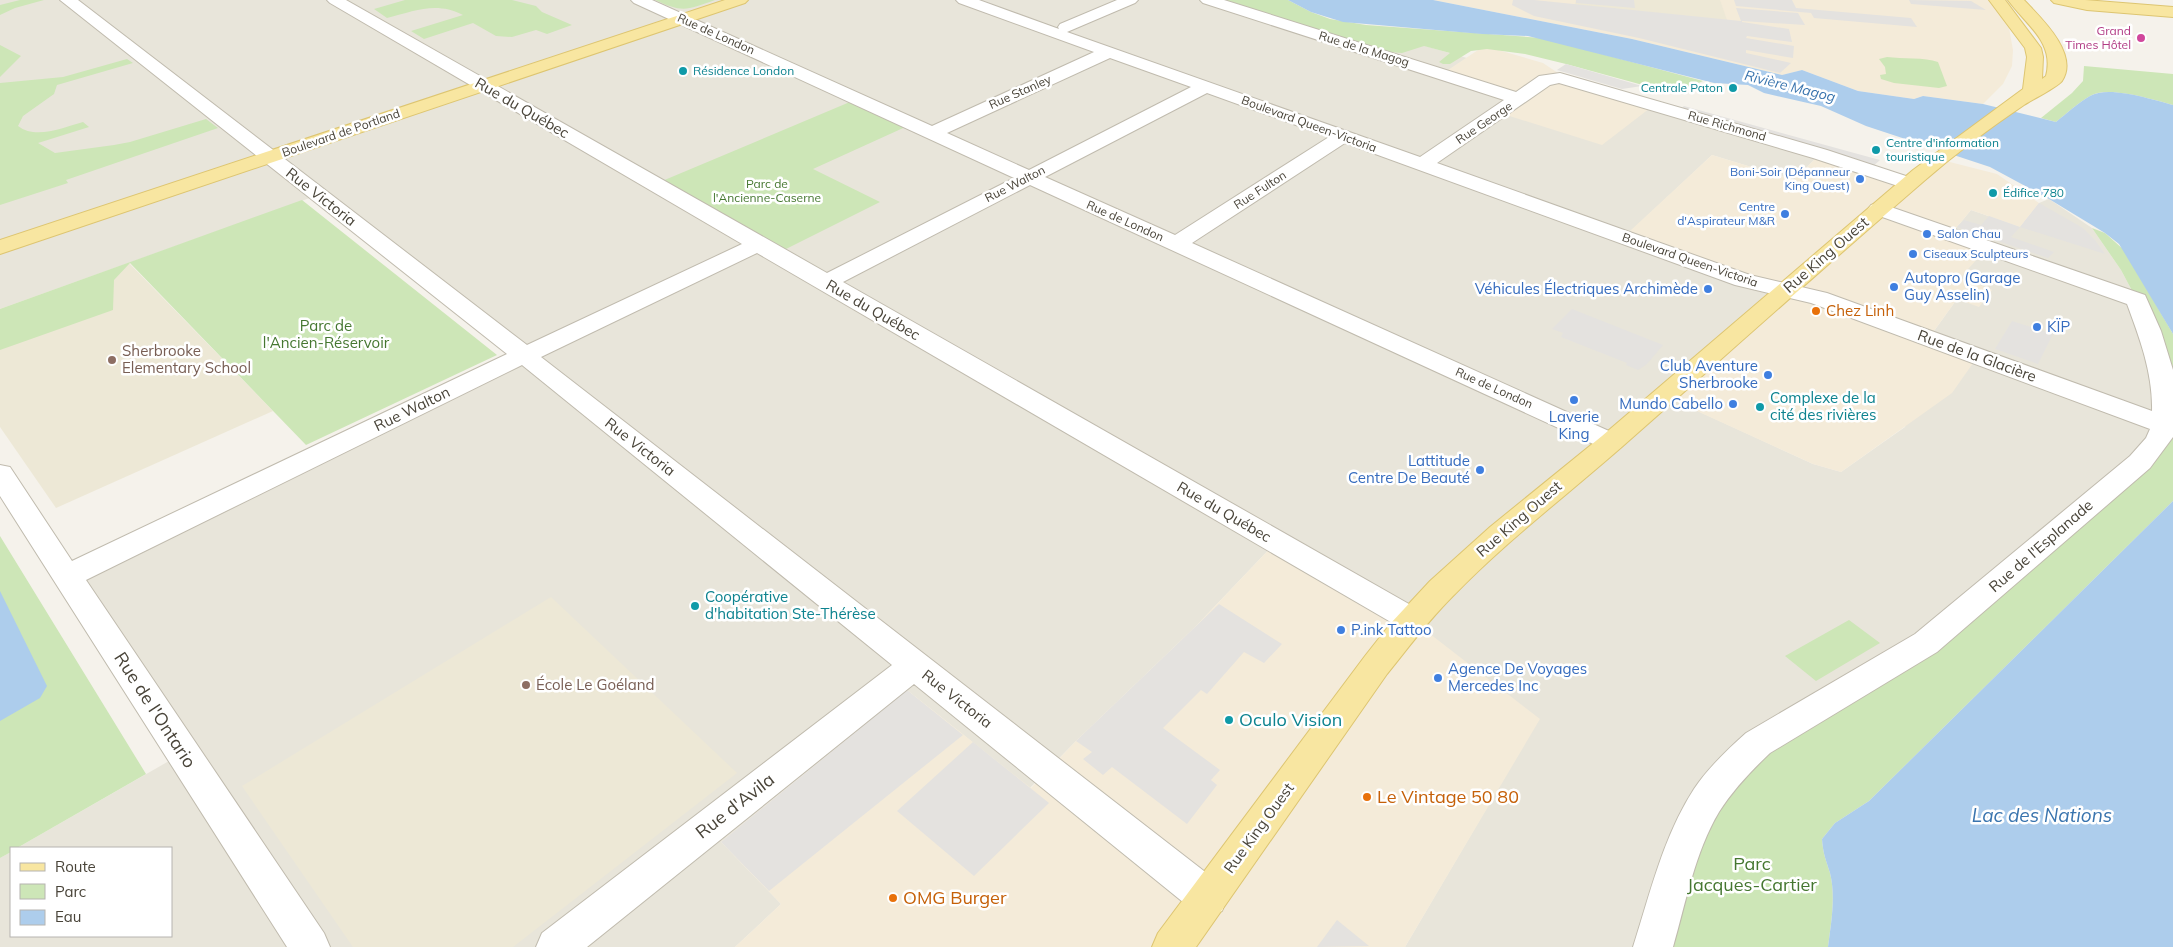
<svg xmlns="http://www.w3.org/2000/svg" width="2173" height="947" viewBox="0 0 2173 947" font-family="Mulish,sans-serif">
  <rect width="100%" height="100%" fill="#f5f2eb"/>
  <path fill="#e8e5da" d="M0 0H1233L1408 41 1467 58 1443 74 1654 105 1820 154 1794 180 1712 155 1631 231 1787 289 1665 396 1813 464 1841 472 1905 427 1929 338 1957 299 1992 290 1959 278 1951 234 1971 210 2020 227 2039 203 2049 199 2092 228 2121 270 2137 300 2165 425 1653 947H1405L1539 719 1276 542 1196 626 1076 741 1030 788 907 690 721 842 781 904 735 947H0V858L11 852V936H171V848H17L183 753 67 576 523 355 318 195 0 309Z"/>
  <g fill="#f4ebd9">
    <path d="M1433 0H2004L2013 50 2012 66 2003 84 1983 104 1923 96 1914 99 1858 91 1802 70 1782 75 1632 39Z"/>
    <path d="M1484 46 1543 63 1567 79 1654 105 1602 145 1500 113 1520 99 1442 74Z"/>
    <path d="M1820 154 1908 183 1938 159 1997 174 2039 203 2020 227 1971 210 1951 234 1988 247 1960 278 1992 290 1979 307 1957 299 1929 338 1978 356 1952 393 1841 472 1813 464 1664 396 1787 289 1630 231 1712 155 1794 180Z"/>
    <path d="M1276 542 1412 620 1540 719 1405 947H735L781 904 721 842 907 690 1031 788 1076 741 1196 626Z"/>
  </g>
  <g fill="#ede8d6">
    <path d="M1576 0H1720L1727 20 1575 5Z"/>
    <path d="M129 263 273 411 56 508 0 427V309Z"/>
    <path d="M551 597 737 773 513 947H353L242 786Z"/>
  </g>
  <g fill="#cde6b7">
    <path d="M20 0H44L15 8 0 15V5Z"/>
    <path d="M405 0H512L536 6 542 12 572 25 547 34 536 30 512 37 496 36 473 23 424 39 411 31 463 15C436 1 415 11 387 18L374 9Z"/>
    <path d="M655 0H715C687 10 683 13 655 0Z"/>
    <path d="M1223 0H1288L1311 12 1330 19 1366 25 1542 38 1703 81 1692 86 1661 90 1566 64 1525 54 1487 49 1471 51 1450 64H1443L1439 62 1450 53 1424 46 1402 53 1389 52Z"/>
    <path d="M0 45 21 56 0 77Z"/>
    <path d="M1887 57C1902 59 1925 57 1938 62L1947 86 1939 88 1894 83 1881 79 1880 75 1886 74 1885 67 1879 59Z"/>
    <path d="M127 59 133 63 57 85 54 94 23 116 18 126C36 140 64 127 83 122L89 127 38 143 55 153 114 145 130 142 206 119 218 128 66 180 68 183 0 205V83L63 77Z"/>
    <path d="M2084 66 2173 74V105C2154 100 2107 85 2090 96 2078 103 2067 113 2056 122L2041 118 2072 93 2083 81Z"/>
    <path d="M857 99 912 124 813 169 880 202 776 254 655 184Z"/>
    <path d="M302 200 497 355 306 445 130 263 114 280 113 310 0 350V309Z"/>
    <path d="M2092 228 2105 233 2124 250 2173 334V501L1869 801 1835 823 1822 839C1823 854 1826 860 1830 873 1836 897 1831 923 1828 947H1653L1724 777 1903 658 2162 432 2137 300 2121 270Z"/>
    <path d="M0 536 146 774 17 848H11V852L0 858Z"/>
    <path d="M1849 620 1880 643 1816 681 1785 656Z"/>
  </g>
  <g fill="#e4e2df">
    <path d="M1513 0H1534L1741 21 1736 8 1798 13 1805 25 1742 21V22L1789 29 1792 42 1747 36 1746 38 1794 46 1793 58 1746 50V53L1791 63 1780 73 1639 38 1534 16 1512 5Z"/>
    <path d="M1576 0H1634L1635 8 1576 3Z"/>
    <path d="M1734 0H1792L1796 8 1911 18 1917 27 1814 18 1811 13 1736 6Z"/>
    <path d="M1909 0 1971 1 1986 10 1911 4Z"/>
    <path d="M1566 64 1642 86 1622 89 1557 70Z"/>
    <path d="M1684 106 1847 151 1880 160 1870 169 1677 112Z"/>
    <path d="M2039 203 2083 228 2095 240 2105 254 2020 227 2011 237 2054 252 2048 258 1957 227 1964 220 1981 225 1989 216 2020 227Z"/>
    <path d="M1572 309 1663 345 1647 364 1638 370 1626 365 1627 363 1561 337 1563 333 1552 329Z"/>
    <path d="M2012 321 2053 334 2038 364 1995 349Z"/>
    <path d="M1219 604 1282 644 1264 663 1244 652 1207 694 1201 690 1163 728 1220 770 1211 780 1217 785 1187 824 1112 767 1103 775 1083 759 1092 752 1076 741Z"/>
    <path d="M907 690 963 735 769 891 721 842Z"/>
    <path d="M973 742 1049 803 974 876 897 811Z"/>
    <path d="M1337 920 1369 946 1317 947Z"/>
  </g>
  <g fill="#adcdec">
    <path d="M1288 0H1433L1632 39 1782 75 1802 70 1858 91 1914 99 1923 96 1983 104 2056 122C2067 113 2078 103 2090 96 2109 85 2153 100 2173 105V334L2119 244 2105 233 2049 199 1990 167 1866 126 1821 106 1764 93 1748 85 1714 83 1528 36 1482 34 1343 22 1311 12Z"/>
    <path d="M2173 501V947H1828C1831 923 1836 897 1830 873 1826 860 1823 854 1822 839L1835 823 1869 801Z"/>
    <path d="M0 591 47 686 40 698 0 721Z"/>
  </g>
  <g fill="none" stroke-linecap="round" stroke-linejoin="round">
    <defs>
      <path id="minor" d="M60 0H78L527 345 742 244 330 3 327 0H346L827 273 1014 178 634 3 631 0H652L932 126 1094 52 959 3 956 0H979L1059 29 1058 27 1060 24 1117 0H1138L1135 3 1067 32 1420 157 1504 100 1203 3 1200 0H1224L1516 92 1539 76 1560 73 1827 150 1915 179 1918 183 1915 187 1908 189 1901 187 1813 158 1559 83 1550 85 1437 163 1750 275 1827 293 2152 411C2153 374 2140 339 2127 304L1871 213 1868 209 1871 205 1878 203 1885 205 2145 295 2161 331 2173 370V437L2150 468 1937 652 1770 753C1751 771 1733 790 1719 812 1695 852 1686 902 1673 947H1633C1650 894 1663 837 1694 789 1708 768 1727 750 1746 733L1915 634 2130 456 2146 438 2150 429 1811 303 1735 285 1345 143 1192 243 1620 436 1624 442 1620 448 1611 451 1602 448 1030 185 843 282 1423 612 1428 620 1423 628 1412 632 1401 628 757 253 541 357 1222 885 1227 898 1222 911 1208 916 1194 911 914 684 587 947H536L542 933 892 665 522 365 86 580 324 933 330 947H287L0 496V465L10 467 72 561 507 354ZM1110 58 1191 87 1029 170 947 133ZM1207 93 1329 137 1175 235 1045 177Z"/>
      <g id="major">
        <path d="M725 0H748L745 3 0 254V240Z"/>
        <path d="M1989 0H2005L2041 48 2043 57 2042 79 2046 76C2055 42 2026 25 2008 0H2024C2040 17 2080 54 2062 81 2056 88 2033 99 2024 105 1990 128 1955 154 1924 181 1823 268 1724 357 1624 445 1566 496 1505 542 1452 597 1428 621 1408 648 1387 674L1196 947H1152L1158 933 1365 656 1391 623 1430 581 1490 527 1602 436 1913 170 2023 89 2027 57 2025 48Z"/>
        <path d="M2051 0H2085L2173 7V17L2087 10 2054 3Z"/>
      </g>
    </defs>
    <use href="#minor" stroke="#c0bbae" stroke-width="2"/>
    <use href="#major" stroke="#ddc571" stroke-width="2"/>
    <use href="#minor" fill="#fff" fill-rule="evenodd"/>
    <use href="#major" fill="#f8e6a1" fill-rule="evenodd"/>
  </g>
  <circle fill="#d1479c" stroke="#fff" stroke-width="2" cx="2141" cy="38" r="5"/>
  <g fill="#0f9aa8" stroke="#fff" stroke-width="2">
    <circle cx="683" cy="71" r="5"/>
    <circle cx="1733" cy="88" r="5"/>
    <circle cx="1876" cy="150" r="5"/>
    <circle cx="1993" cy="193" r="5"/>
    <circle cx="1760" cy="407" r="5"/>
    <circle cx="695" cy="606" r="5"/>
    <circle cx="1229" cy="720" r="5"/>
  </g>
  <g fill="#3f7fe0" stroke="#fff" stroke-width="2">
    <circle cx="1860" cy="179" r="5"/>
    <circle cx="1785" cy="214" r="5"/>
    <circle cx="1927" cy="234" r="5"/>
    <circle cx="1913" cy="254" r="5"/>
    <circle cx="1894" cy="287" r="5"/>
    <circle cx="1708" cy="289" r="5"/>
    <circle cx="2037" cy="327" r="5"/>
    <circle cx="1768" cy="375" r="5"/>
    <circle cx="1574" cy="400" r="5"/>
    <circle cx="1733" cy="404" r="5"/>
    <circle cx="1480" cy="470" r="5"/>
    <circle cx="1341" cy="630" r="5"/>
    <circle cx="1438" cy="678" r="5"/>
  </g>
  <g fill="#e8710a" stroke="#fff" stroke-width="2">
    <circle cx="1816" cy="311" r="5"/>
    <circle cx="1367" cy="797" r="5"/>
    <circle cx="893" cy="898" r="5"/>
  </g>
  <g fill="#8d6e63" stroke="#fff" stroke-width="2">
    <circle cx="112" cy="360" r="5"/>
    <circle cx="526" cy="685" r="5"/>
  </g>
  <g text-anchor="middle" stroke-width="5" stroke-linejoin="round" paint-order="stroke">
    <g font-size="12" fill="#b23c85" stroke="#fff" text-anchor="end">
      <text x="2131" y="35">Grand<tspan x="2131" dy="14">Times Hôtel</tspan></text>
    </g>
    <g font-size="12" fill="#494439" stroke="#fff">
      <text transform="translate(716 34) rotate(24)" y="4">Rue de London</text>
      <text transform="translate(1364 49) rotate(17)" y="4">Rue de la Magog</text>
      <text transform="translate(1020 92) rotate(-24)" y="4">Rue Stanley</text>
      <text transform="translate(1484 123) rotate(-34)" y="4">Rue George</text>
      <text transform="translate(1309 124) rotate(20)" y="4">Boulevard Queen-Victoria</text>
      <text transform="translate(1727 126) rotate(16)" y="4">Rue Richmond</text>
      <text transform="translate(341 133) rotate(-19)" y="4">Boulevard de Portland</text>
      <text transform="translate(1015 184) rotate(-27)" y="4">Rue Walton</text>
      <text transform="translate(1260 190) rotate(-33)" y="4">Rue Fulton</text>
      <text transform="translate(1125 221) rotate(24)" y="4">Rue de London</text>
      <text transform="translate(1690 260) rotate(19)" y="4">Boulevard Queen-Victoria</text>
      <text transform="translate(1494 388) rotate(24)" y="4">Rue de London</text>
    </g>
    <g font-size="12" fill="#0d838f" stroke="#fff" text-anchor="start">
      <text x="693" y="75">Résidence London</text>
      <text x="1723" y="92" text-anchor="end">Centrale Paton</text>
      <text x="1886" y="147">Centre d'information<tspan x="1886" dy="14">touristique</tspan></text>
      <text x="2003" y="197">Édifice 780</text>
    </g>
    <g font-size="12" fill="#366cbe" stroke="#fff" text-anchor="end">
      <text x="1850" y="176">Boni-Soir (Dépanneur<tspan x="1850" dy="14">King Ouest)</tspan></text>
      <text x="1775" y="211">Centre<tspan x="1775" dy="14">d'Aspirateur M&amp;R</tspan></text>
      <text x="1937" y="238" text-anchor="start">Salon Chau</text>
      <text x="1923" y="258" text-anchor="start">Ciseaux Sculpteurs</text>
    </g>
    <g font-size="12" fill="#457730" stroke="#fff">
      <text x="767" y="188">Parc de<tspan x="767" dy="14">l'Ancienne-Caserne</tspan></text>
    </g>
    <g font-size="14" font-style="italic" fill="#3974ae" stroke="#fff">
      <text transform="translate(1790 86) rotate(14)" y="5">Rivière Magog</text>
    </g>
    <g font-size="15" fill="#494439" stroke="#fff">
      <text transform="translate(522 108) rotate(30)" y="5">Rue du Québec</text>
      <text transform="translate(321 197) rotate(38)" y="5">Rue Victoria</text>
      <text transform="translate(1826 255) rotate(-41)" y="5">Rue King Ouest</text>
      <text transform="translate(873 310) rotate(30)" y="5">Rue du Québec</text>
      <text transform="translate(1977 356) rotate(20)" y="5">Rue de la Glacière</text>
      <text transform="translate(412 409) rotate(-26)" y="5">Rue Walton</text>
      <text transform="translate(640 447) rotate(38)" y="5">Rue Victoria</text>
      <text transform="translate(1224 512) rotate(30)" y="5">Rue du Québec</text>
      <text transform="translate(1519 519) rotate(-41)" y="5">Rue King Ouest</text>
      <text transform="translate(2041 546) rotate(-41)" y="5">Rue de l'Esplanade</text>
      <text transform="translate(957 699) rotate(38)" y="5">Rue Victoria</text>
      <text transform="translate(1259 828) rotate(-54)" y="5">Rue King Ouest</text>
    </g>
    <g font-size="15" fill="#366cbe" stroke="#fff" text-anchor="start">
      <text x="1904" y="283">Autopro (Garage<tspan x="1904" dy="17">Guy Asselin)</tspan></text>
      <text x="1698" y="294" text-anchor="end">Véhicules Électriques Archimède</text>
      <text x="2047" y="332">KÏP</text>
      <text x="1758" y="371" text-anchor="end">Club Aventure<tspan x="1758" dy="17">Sherbrooke</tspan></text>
      <text x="1723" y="409" text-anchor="end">Mundo Cabello</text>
      <text x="1574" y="422" text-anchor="middle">Laverie<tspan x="1574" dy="17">King</tspan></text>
      <text x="1470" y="466" text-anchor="end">Lattitude<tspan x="1470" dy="17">Centre De Beauté</tspan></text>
      <text x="1351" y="635">P.ink Tattoo</text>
      <text x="1448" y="674">Agence De Voyages<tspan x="1448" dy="17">Mercedes Inc</tspan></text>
    </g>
    <g font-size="15" fill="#c56008" stroke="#fff" text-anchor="start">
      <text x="1826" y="316">Chez Linh</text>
    </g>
    <g font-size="15" fill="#457730" stroke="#fff">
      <text x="326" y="331">Parc de<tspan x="326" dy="17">l'Ancien-Réservoir</tspan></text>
    </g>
    <g font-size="15" fill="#785e54" stroke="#fff" text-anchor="start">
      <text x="122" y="356">Sherbrooke<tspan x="122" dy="17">Elementary School</tspan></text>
      <text x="536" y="690">École Le Goéland</text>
    </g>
    <g font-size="15" fill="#0d838f" stroke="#fff" text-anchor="start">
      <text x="1770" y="403">Complexe de la<tspan x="1770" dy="17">cité des rivières</tspan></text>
      <text x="705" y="602">Coopérative<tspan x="705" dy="17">d'habitation Ste-Thérèse</tspan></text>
    </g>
    <g font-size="18" fill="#494439" stroke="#fff">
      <text transform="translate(155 710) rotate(57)" y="6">Rue de l'Ontario</text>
      <text transform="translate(735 806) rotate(-38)" y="6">Rue d'Avila</text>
    </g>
    <g font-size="18" fill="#0d838f" stroke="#fff" text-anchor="start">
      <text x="1239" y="726">Oculo Vision</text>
    </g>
    <g font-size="18" fill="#c56008" stroke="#fff" text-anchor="start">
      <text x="1377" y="803">Le Vintage 50 80</text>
      <text x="903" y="904">OMG Burger</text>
    </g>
    <g font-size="18" fill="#457730" stroke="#fff">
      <text x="1752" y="870">Parc<tspan x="1752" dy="21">Jacques-Cartier</tspan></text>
    </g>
    <g font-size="19" font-style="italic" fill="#3974ae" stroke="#fff">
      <text x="2042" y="822">Lac des Nations</text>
    </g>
  </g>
  <rect x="10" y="847" width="162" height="90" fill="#ffffff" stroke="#b6b4b0"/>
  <rect x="20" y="863" width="25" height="8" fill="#f8e6a1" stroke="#b6b4b0"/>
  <text x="55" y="872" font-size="15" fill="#494439">Route</text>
  <rect x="20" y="884" width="25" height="15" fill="#cde6b7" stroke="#b6b4b0"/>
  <text x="55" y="897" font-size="15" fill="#494439">Parc</text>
  <rect x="20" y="910" width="25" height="15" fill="#adcdec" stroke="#b6b4b0"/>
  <text x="55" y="922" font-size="15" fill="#494439">Eau</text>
</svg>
